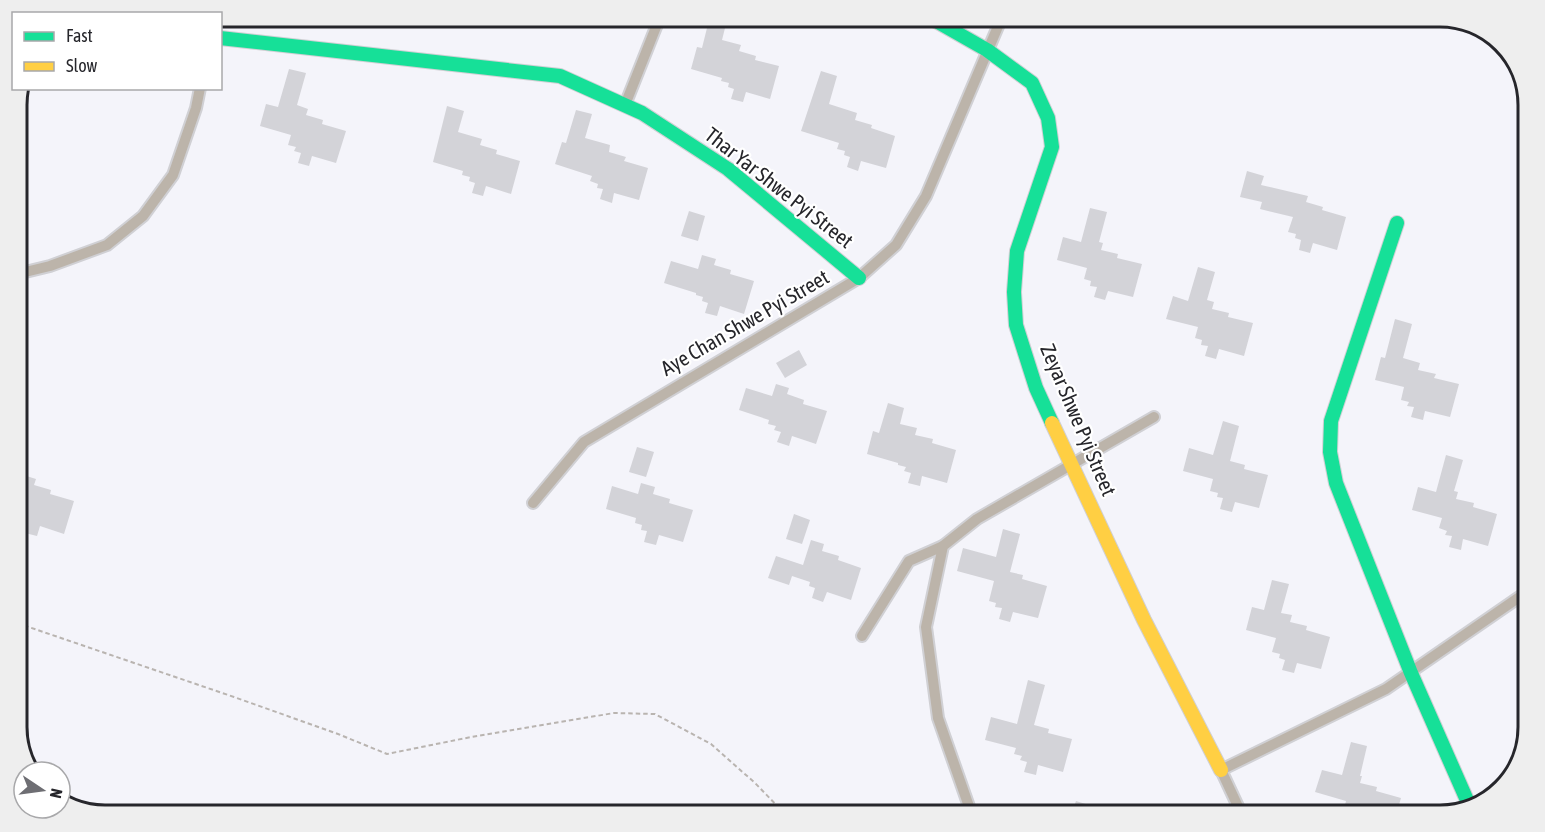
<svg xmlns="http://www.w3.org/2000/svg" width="1545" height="832" viewBox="0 0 1545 832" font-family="'Asap Condensed',sans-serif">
  <rect width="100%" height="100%" fill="#f4f4fa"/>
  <g fill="#d3d3d8">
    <path d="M710 16H728L722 40 741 45 739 51 756 56 755 60 779 66 770 99 746 92 743 102 731 99 734 89 728 87 729 83 721 81 722 78 691 69 697 47 702 48Z"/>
    <path d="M289 69 306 73 297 105 308 109 306 115 323 120 322 124 346 131 336 163 312 156 309 166 298 163 301 153 294 151 296 147 288 145 291 135 260 126 266 104 278 107Z"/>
    <path d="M821 71 837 76 829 104 857 113 855 120 872 125 871 128 895 136 886 168 861 161 858 171 847 167 850 157 844 155 845 151 837 149 839 143 801 131Z"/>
    <path d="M447 106 464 111 458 132 482 139 480 145 497 150 496 154 520 161 511 194 486 186 483 196 472 193 475 183 469 181 470 177 462 175 463 171 433 162Z"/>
    <path d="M576 110 592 114 585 138 610 145 609 152 626 157 624 161 648 168 639 200 614 193 612 203 600 199 603 189 597 188 598 184 590 181 592 176 555 164 562 142 566 143Z"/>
    <path d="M1247 171 1264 176 1261 185 1308 196 1306 202 1323 207 1322 210 1346 217 1337 250 1313 243 1310 253 1299 250 1301 240 1295 238 1296 234 1288 232 1293 217 1260 209 1262 202 1240 197Z"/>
    <path d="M1090 208 1107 212 1099 242 1103 243 1101 250 1118 254 1117 258 1142 264 1133 297 1108 291 1105 300 1094 297 1097 287 1090 286 1091 281 1084 279 1087 268 1057 260 1063 237 1081 242Z"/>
    <path d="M689 211 705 216 698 241 681 236Z"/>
    <path d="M702 255 716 259 714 265 731 270 730 274 754 281 744 314 720 306 717 316 705 313 708 303 702 301 703 297 696 295V293L664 283 671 261 698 269Z"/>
    <path d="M1198 267 1215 272 1207 300 1214 302 1212 309 1229 313 1228 317 1253 323 1244 356 1219 349 1216 359 1205 356 1208 346 1201 345 1202 340 1195 338 1198 327 1166 319 1173 296 1188 301Z"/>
    <path d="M1395 319 1412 324 1403 358 1420 363 1418 370 1436 374 1434 378 1459 384 1450 417 1425 411 1423 420 1411 417 1414 407 1407 406 1409 402 1401 400 1404 387 1375 380 1381 357 1385 358Z"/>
    <path d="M799 350 807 365 785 378 776 363Z"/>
    <path d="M776 384 789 388 787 394 804 400 803 404 827 411 816 444 792 436 789 446 777 442 781 432 774 430 776 426 768 424 769 420 739 410 746 388 772 396Z"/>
    <path d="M888 403 904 408 900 424 917 428 915 435 933 439 932 443 956 450 947 483 922 476 920 486 908 483 911 473 904 471 906 467 898 465V463L867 454 873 431 879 433Z"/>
    <path d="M1223 421 1239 426 1230 461 1245 465 1244 469 1268 475 1259 508 1235 502 1232 512 1220 509 1223 498 1217 497 1218 493 1210 491 1213 479 1183 471 1189 448 1213 455Z"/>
    <path d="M637 447 654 452 646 477 629 472Z"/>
    <path d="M1446 455 1463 460 1454 491 1458 492 1456 499 1474 503 1473 507 1497 514 1488 546 1463 539 1461 550 1449 547 1452 536 1445 535 1447 531 1439 528 1442 518 1412 510 1418 487 1436 492Z"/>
    <path d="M17 473 36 479 34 485 51 490 50 494 74 501 64 534 40 526 37 536 25 533 28 523 22 521 23 517 17 515Z"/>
    <path d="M641 483 655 487 653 494 670 499 669 503 693 510 683 542 659 535 656 545 644 542 647 531 641 530 642 525 635 523 636 518 606 509 612 486 638 494Z"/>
    <path d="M794 514 810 520 802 544 786 539Z"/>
    <path d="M1003 529 1020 534 1010 572 1023 575 1022 579 1047 586 1038 618 1013 612 1010 622 999 619 1002 608 995 607 996 603 989 601 994 581 957 571 963 548 996 557Z"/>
    <path d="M811 540 824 544 822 551 839 556 838 560 861 568 851 600 827 592 823 602 812 598 815 588 809 586 810 582 792 576 789 585 768 578 776 556 803 565Z"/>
    <path d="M1272 580 1289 584 1281 613 1292 615 1290 622 1307 626 1306 630 1330 637 1321 669 1297 663 1294 673 1282 670 1285 660 1279 658 1280 654 1272 652 1276 638 1246 630 1252 607 1264 610Z"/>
    <path d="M1028 680 1045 685 1034 725 1049 729 1048 733 1072 739 1063 772 1038 765 1036 775 1024 772 1027 762 1020 760 1022 756 1014 754 1016 748 985 740 991 717 1017 724Z"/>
    <path d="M1351 742 1367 746 1360 776H1362L1360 783 1377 787 1376 791 1401 798 1396 815H1354L1343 813 1346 801 1315 792 1322 770 1342 775Z"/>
    <path d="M1076 801 1092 806 1090 815H1071Z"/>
  </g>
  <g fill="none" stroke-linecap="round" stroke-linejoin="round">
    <defs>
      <g id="street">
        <path d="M625 105 660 17"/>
        <path d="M17 274 50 266 107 245 143 216 173 175 196 108 200 88"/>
        <path d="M533 503 584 442 859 278 896 245 926 196 1002 17"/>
        <path d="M862 636 909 561 943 546"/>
        <path d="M972 815 938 718 926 627 943 546 977 519 1154 417"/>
        <path d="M1242 815 1221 770 1386 689 1528 591"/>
      </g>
      <g id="fast">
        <path d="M929 17 987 50 1032 83 1048 118 1052 147 1017 251 1014 292 1016 325 1036 388 1052 423"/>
        <path d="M220 38 560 76 642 113 728 169 859 278"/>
        <path d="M1397 223 1331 421 1330 452 1336 483 1411 673 1470 807"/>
      </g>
      <path id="slow" d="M1052 423 1144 620 1221 770"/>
    </defs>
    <use href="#street" stroke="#d0d0d4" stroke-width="14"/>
    <use href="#fast" stroke="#d0d0d4" stroke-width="16"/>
    <use href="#slow" stroke="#d0d0d4" stroke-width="16"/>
    <path stroke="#b9b4b0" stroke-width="2" stroke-dasharray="4.5 3" stroke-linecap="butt" d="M17 623 234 697 338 734 387 754 471 737 614 713 655 714 711 744 755 783 786 815"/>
    <use href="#street" stroke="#bcb4aa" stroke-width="10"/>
    <use href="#fast" stroke="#16e098" stroke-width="14"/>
    <use href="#slow" stroke="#ffcf43" stroke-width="14"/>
  </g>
  <g text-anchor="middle" stroke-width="4.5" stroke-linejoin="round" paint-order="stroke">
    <g font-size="21" fill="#26262b" stroke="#fff">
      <text transform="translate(779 188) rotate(38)" y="7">Thar Yar Shwe Pyi Street</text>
      <text transform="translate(745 323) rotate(-30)" y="7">Aye Chan Shwe Pyi Street</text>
      <text transform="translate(1078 420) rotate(67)" y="7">Zeyar Shwe Pyi Street</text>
    </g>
  </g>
  <path d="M0 0H1545V832H0ZM105 27H1440A78 78 0 0 1 1518 105V727A78 78 0 0 1 1440 805H105A78 78 0 0 1 27 727V105A78 78 0 0 1 105 27Z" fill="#eee" fill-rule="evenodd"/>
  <path fill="none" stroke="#26262b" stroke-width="3" d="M105 27H1440A78 78 0 0 1 1518 105V727A78 78 0 0 1 1440 805H105A78 78 0 0 1 27 727V105A78 78 0 0 1 105 27Z"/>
  <rect x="12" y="12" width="210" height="78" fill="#ffffff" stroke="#a8a8aa" stroke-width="1.5"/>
  <rect x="24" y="32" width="30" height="9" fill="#16e098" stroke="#a8a8aa" stroke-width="1.5"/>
  <text x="66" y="42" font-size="18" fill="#26262b">Fast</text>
  <rect x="24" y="62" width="30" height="9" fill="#ffcf43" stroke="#a8a8aa" stroke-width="1.5"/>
  <text x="66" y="72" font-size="18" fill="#26262b">Slow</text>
  <g transform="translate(42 790) rotate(103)"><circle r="28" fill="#ffffff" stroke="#a8a8aa" stroke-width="1.5"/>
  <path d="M0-4.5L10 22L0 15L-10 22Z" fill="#6e6e73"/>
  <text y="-9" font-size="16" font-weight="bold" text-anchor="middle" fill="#26262b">N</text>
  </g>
</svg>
